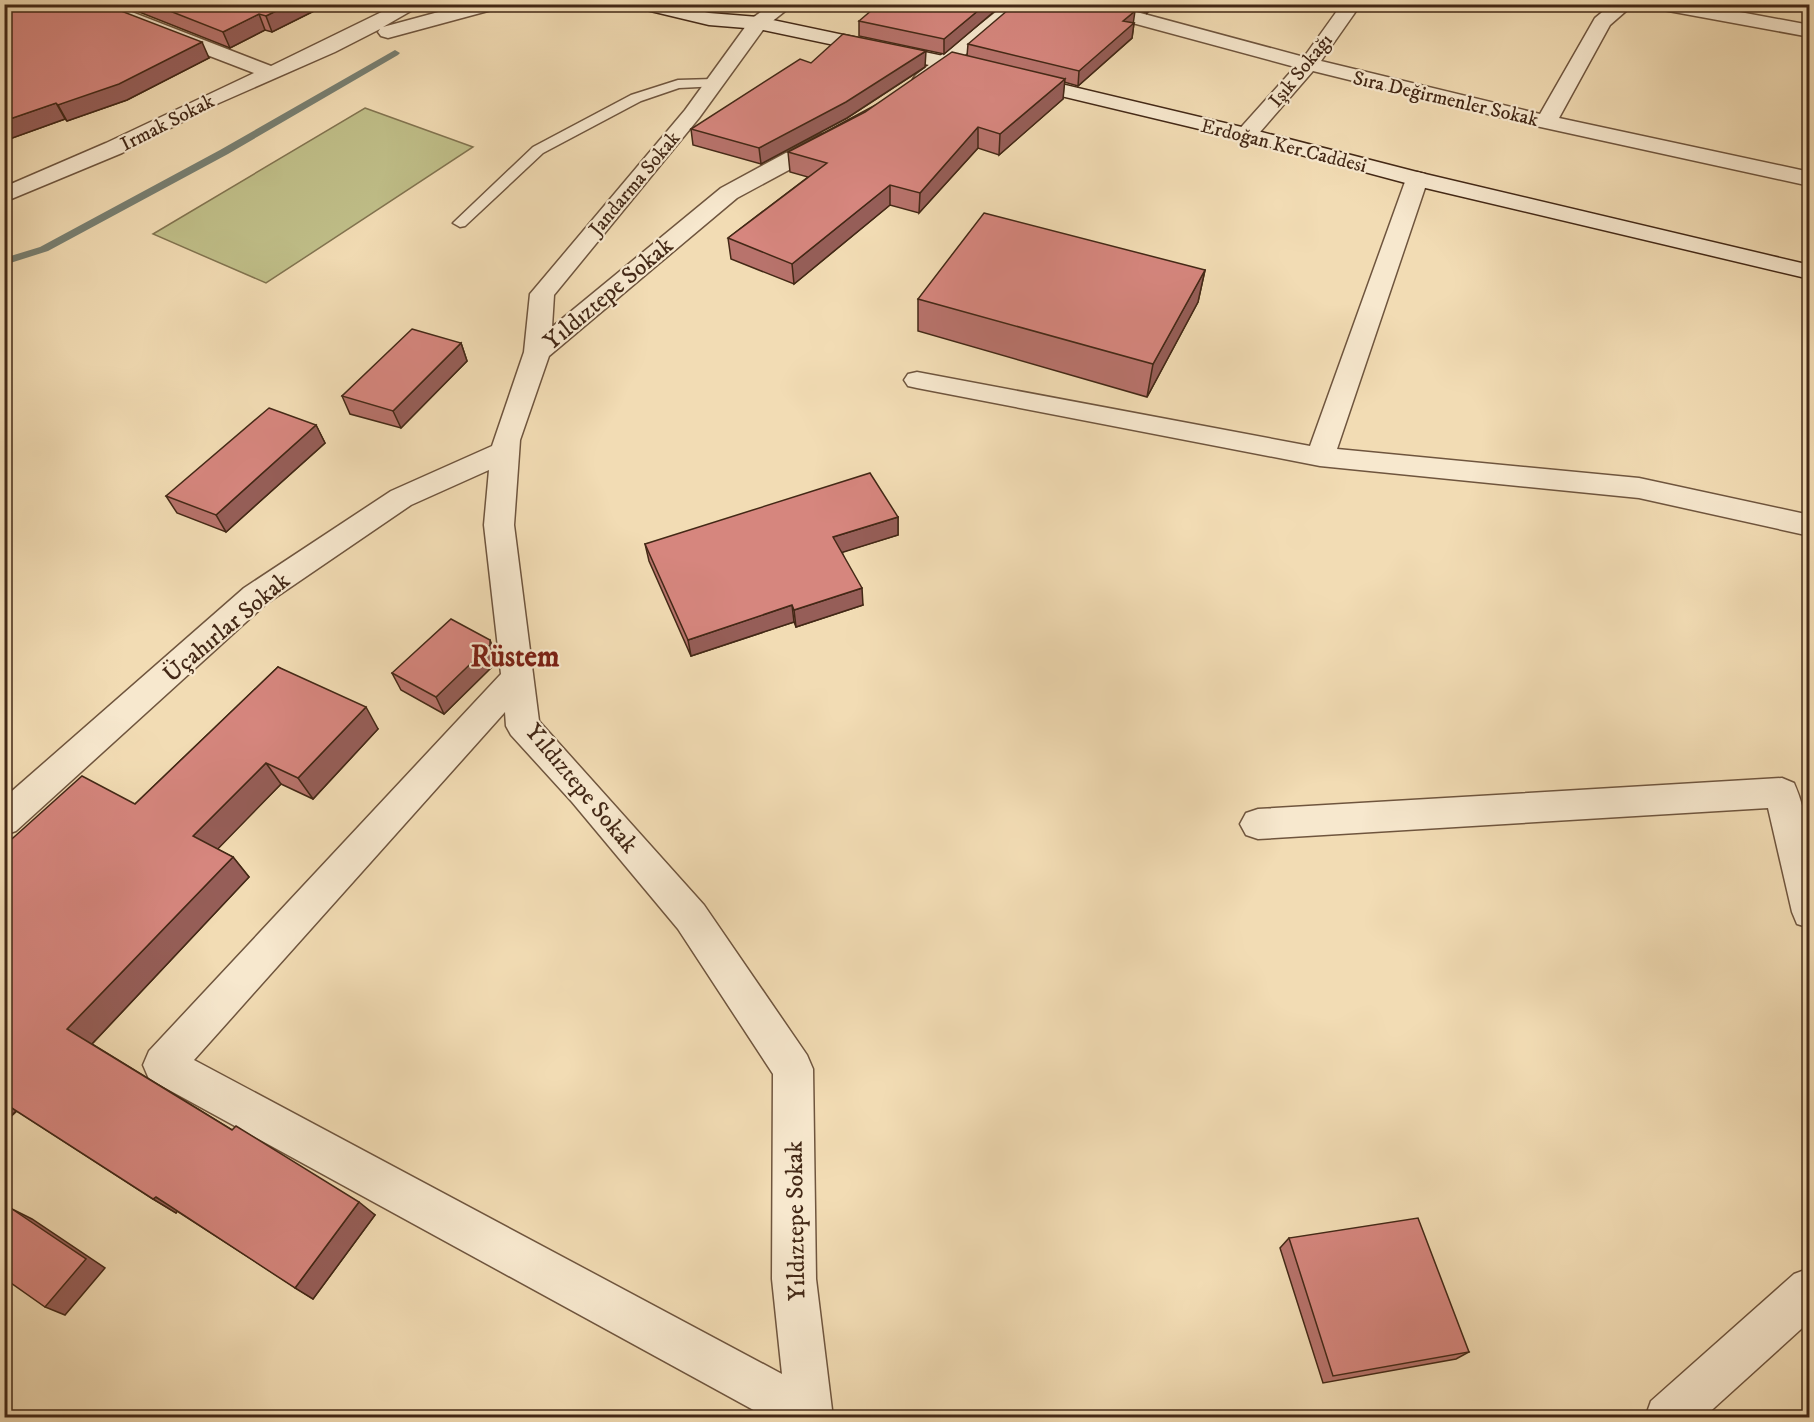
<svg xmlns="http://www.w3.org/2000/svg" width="1814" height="1422" viewBox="0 0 1814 1422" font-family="'IM FELL DW Pica',serif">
  <rect width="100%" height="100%" fill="#f2dcb4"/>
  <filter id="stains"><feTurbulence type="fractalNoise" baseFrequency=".00333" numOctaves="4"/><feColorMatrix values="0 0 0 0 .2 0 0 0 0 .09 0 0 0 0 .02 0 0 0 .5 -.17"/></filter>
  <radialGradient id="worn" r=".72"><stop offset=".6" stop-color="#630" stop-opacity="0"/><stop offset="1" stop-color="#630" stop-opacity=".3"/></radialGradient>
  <path fill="#c0bf89" stroke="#827450" stroke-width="1.5" d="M365 108 473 147 266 283 153 234Z"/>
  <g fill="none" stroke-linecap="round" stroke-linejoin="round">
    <path fill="#788073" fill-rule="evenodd" d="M395 50 400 53 398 55 228 154 48 251 4 265V258L40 247 220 150Z"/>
    <defs>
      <path id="service" d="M714 79 719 80V86L679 88 641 101 543 153 465 226 460 227 453 223 533 147 631 95 678 80Z"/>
      <g id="minor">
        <path d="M83 4H111L271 66 398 4H423L383 27 468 4H501L499 8 388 38 381 36 378 32 380 29 335 52 219 103 122 153 4 202V187L106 143 254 73 85 8Z"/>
        <path d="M772 4H794L765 27 699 118 554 295 552 327 721 188 821 134H837L840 139 837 144 737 198 549 356 520 440 514 525 539 721 704 905 807 1055 813 1069 816 1279 833 1418H768L149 1079 143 1065 149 1051 501 674 484 525 489 470 411 505 266 604 16 831 4 835V798L244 588 391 491 492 446 524 352 530 294 685 110 751 19ZM505 712 506 726 511 735 572 802 678 929 773 1074 772 1279 782 1374 194 1060Z"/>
        <path d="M1006 4H1028L930 83H916L913 79 916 75Z"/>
        <path d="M1075 4H1107L1304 57 1342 4H1361L1321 61 1540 114 1595 18 1612 4H1634L1610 25 1559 118 1810 172V186L1536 126 1313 71 1254 139H1238L1235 134 1295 67 1077 8Z"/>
        <path d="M1654 4H1697L1810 25V37L1663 10Z"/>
        <path d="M1417 172 1425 174 1428 179 1337 449 1639 478 1810 515V536L1639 498 1320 466 917 388 908 386 904 380 908 374 917 372 1310 446 1406 179 1409 174Z"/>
        <path d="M1782 778 1794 783C1814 827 1810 881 1810 928L1797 924 1792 912 1768 808 1258 839 1246 835 1240 824 1246 813 1258 809Z"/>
        <path d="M1810 1268V1321L1703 1418H1645L1651 1401 1794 1274Z"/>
      </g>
      <path id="secondary" d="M636 4H672L709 13 758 17 948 57 1246 128 1421 173 1810 265V279L1417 186 1241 139 948 69 758 29 709 25 638 8Z"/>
    </defs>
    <use href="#service" stroke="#6f553e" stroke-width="3"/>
    <use href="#minor" stroke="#6f553e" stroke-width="3"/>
    <use href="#secondary" stroke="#432816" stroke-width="3"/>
    <use href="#service" fill="#f7e8ce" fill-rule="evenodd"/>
    <use href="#minor" fill="#f7e8ce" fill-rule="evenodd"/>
    <use href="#secondary" fill="#f7e8ce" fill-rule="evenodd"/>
  </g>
  <g fill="#b8736c" stroke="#432816" stroke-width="1.5">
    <path d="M4 4 209 58 127 100 67 121 65 119 4 141Z"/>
    <path d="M119 4H328L272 32 265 30 230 48Z"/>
    <path d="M1003 4 944 54 859 36V21Z"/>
    <path d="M1117 4H1156L1147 13Z"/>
    <path d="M1133 23H1134L1132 38 1078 86 1064 82 1063 99 999 155 978 148 919 213 890 205 794 284 731 259 728 238 808 177 790 172 788 152 967 56 968 44Z"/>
    <path d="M925 67 847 118 761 164 693 145 691 129Z"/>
    <path d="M1205 270 1198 302 1147 397 918 331V299Z"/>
    <path d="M461 343 467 361 401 428 350 414 342 396Z"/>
    <path d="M316 425 325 443 226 532 177 513 166 496Z"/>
    <path d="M898 517V535L842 552 863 605 796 627 794 622 691 656 649 561 645 544Z"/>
    <path d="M497 657V662L444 714 401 690 392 673Z"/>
    <path d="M278 667 378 729 313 799 281 784 217 849 233 857 249 877 92 1044 232 1130 375 1215 313 1299 177 1211 176 1213 153 1199 17 1111 4 1123V846L135 804Z"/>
    <path d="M1289 1238 1469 1352 1456 1359 1323 1383 1280 1248Z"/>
  </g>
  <g fill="#965e58" stroke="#432816" stroke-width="1.5">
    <path d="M290 4H328L272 32 266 16Z"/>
    <path d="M986 4H1003L944 54V39Z"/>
    <path d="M1148 4H1156L1147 13Z"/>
    <path d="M1135 11 1133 25 1134 23 1132 38 1078 86 1079 71 1123 21Z"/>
    <path d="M259 14 265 30 230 48 223 32Z"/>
    <path d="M202 42 209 58 127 100 67 121 58 105Z"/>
    <path d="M926 51 925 67 847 118 761 164 759 148Z"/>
    <path d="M1065 79 1063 99 999 155 1000 134Z"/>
    <path d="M56 103 65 119 4 141V121Z"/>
    <path d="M978 127V148L919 213 920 193Z"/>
    <path d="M890 185V205L794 284 792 264Z"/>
    <path d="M1205 270 1198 302 1147 397 1153 364Z"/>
    <path d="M461 343 467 361 401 428 393 411Z"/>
    <path d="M316 425 325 443 226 532 216 515Z"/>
    <path d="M898 517V535L834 555 833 537Z"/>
    <path d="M862 588 863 605 796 627 794 610Z"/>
    <path d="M792 605 794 622 691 656 688 640Z"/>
    <path d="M490 640 497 657V662L444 714 436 697Z"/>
    <path d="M366 707 378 729 313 799 298 778Z"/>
    <path d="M266 763 281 784 211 856 193 836Z"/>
    <path d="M233 857 249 877 90 1046 67 1029Z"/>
    <path d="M4 1102 17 1110 4 1123Z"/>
    <path d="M156 1197 178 1210 176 1213 153 1199Z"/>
    <path d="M359 1202 375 1215 313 1299 295 1288Z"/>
    <path d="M12 1209 32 1219 105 1268 65 1315 45 1307Z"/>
  </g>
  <g fill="#d6867e" stroke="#432816" stroke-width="1.5">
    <path d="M4 4H103L202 42 119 84 58 105 56 103 4 121Z"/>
    <path d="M152 4H290L266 16 259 14 223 32Z"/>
    <path d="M879 4H986L944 39 859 21Z"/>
    <path d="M1015 4H1112L1135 11 1123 21 1134 23 1079 71 968 44Z"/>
    <path d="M843 34 926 51 846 102 759 148 691 129 800 59 811 63Z"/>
    <path d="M952 52 1065 79 1000 134 978 127 920 193 890 185 792 264 728 238 827 163 788 152 865 112Z"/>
    <path d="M984 213 1205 270 1153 364 918 299Z"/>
    <path d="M412 329 461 343 393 411 342 396Z"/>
    <path d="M269 408 316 425 216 515 166 496Z"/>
    <path d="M870 473 898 517 833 537 862 588 794 610 792 605 688 640 645 544Z"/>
    <path d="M451 619 490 640V645L436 697 392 673Z"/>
    <path d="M278 667 366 707 298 778 266 763 193 836 233 857 67 1029 232 1130 236 1126 359 1202 295 1288 156 1197 153 1199 4 1103V846L82 776 135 804Z"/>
    <path d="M12 1209 86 1259 45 1307 4 1278V1218Z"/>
    <path d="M1418 1218 1469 1352 1333 1376 1289 1238Z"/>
  </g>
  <g text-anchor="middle" stroke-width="4.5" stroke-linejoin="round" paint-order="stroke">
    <g font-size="20" fill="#432816" stroke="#f7e8ce">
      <text transform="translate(1300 70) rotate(-51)" y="7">Işık Sokağı</text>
      <text transform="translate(1446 98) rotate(13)" y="7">Sıra Değirmenler Sokak</text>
      <text transform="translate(167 122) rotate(-27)" y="7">Irmak Sokak</text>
      <text transform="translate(1284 145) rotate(14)" y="7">Erdoğan Ker Caddesi</text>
      <text transform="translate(634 183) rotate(-50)" y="7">Jandarma Sokak</text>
    </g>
    <g font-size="24" fill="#432816" stroke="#f7e8ce">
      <text transform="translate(608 293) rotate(-40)" y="8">Yıldıztepe Sokak</text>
      <text transform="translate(226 627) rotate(-40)" y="8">Üçahırlar Sokak</text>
      <text transform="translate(582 788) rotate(50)" y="8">Yıldıztepe Sokak</text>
      <text transform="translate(795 1221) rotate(-91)" y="8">Yıldıztepe Sokak</text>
    </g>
    <g font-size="30" font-weight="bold" fill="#7a1f14" stroke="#f7e8ce">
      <text x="515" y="666">Rüstem</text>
    </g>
  </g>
  <rect width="1814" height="1422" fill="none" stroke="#f2dcb4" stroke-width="24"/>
  <rect x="6" y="6" width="1802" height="1410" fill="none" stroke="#432816" stroke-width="3"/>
  <rect x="12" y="12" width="1790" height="1398" fill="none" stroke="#432816" stroke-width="1.5"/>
  <rect width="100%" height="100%" filter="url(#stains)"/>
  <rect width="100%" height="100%" fill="url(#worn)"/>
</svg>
